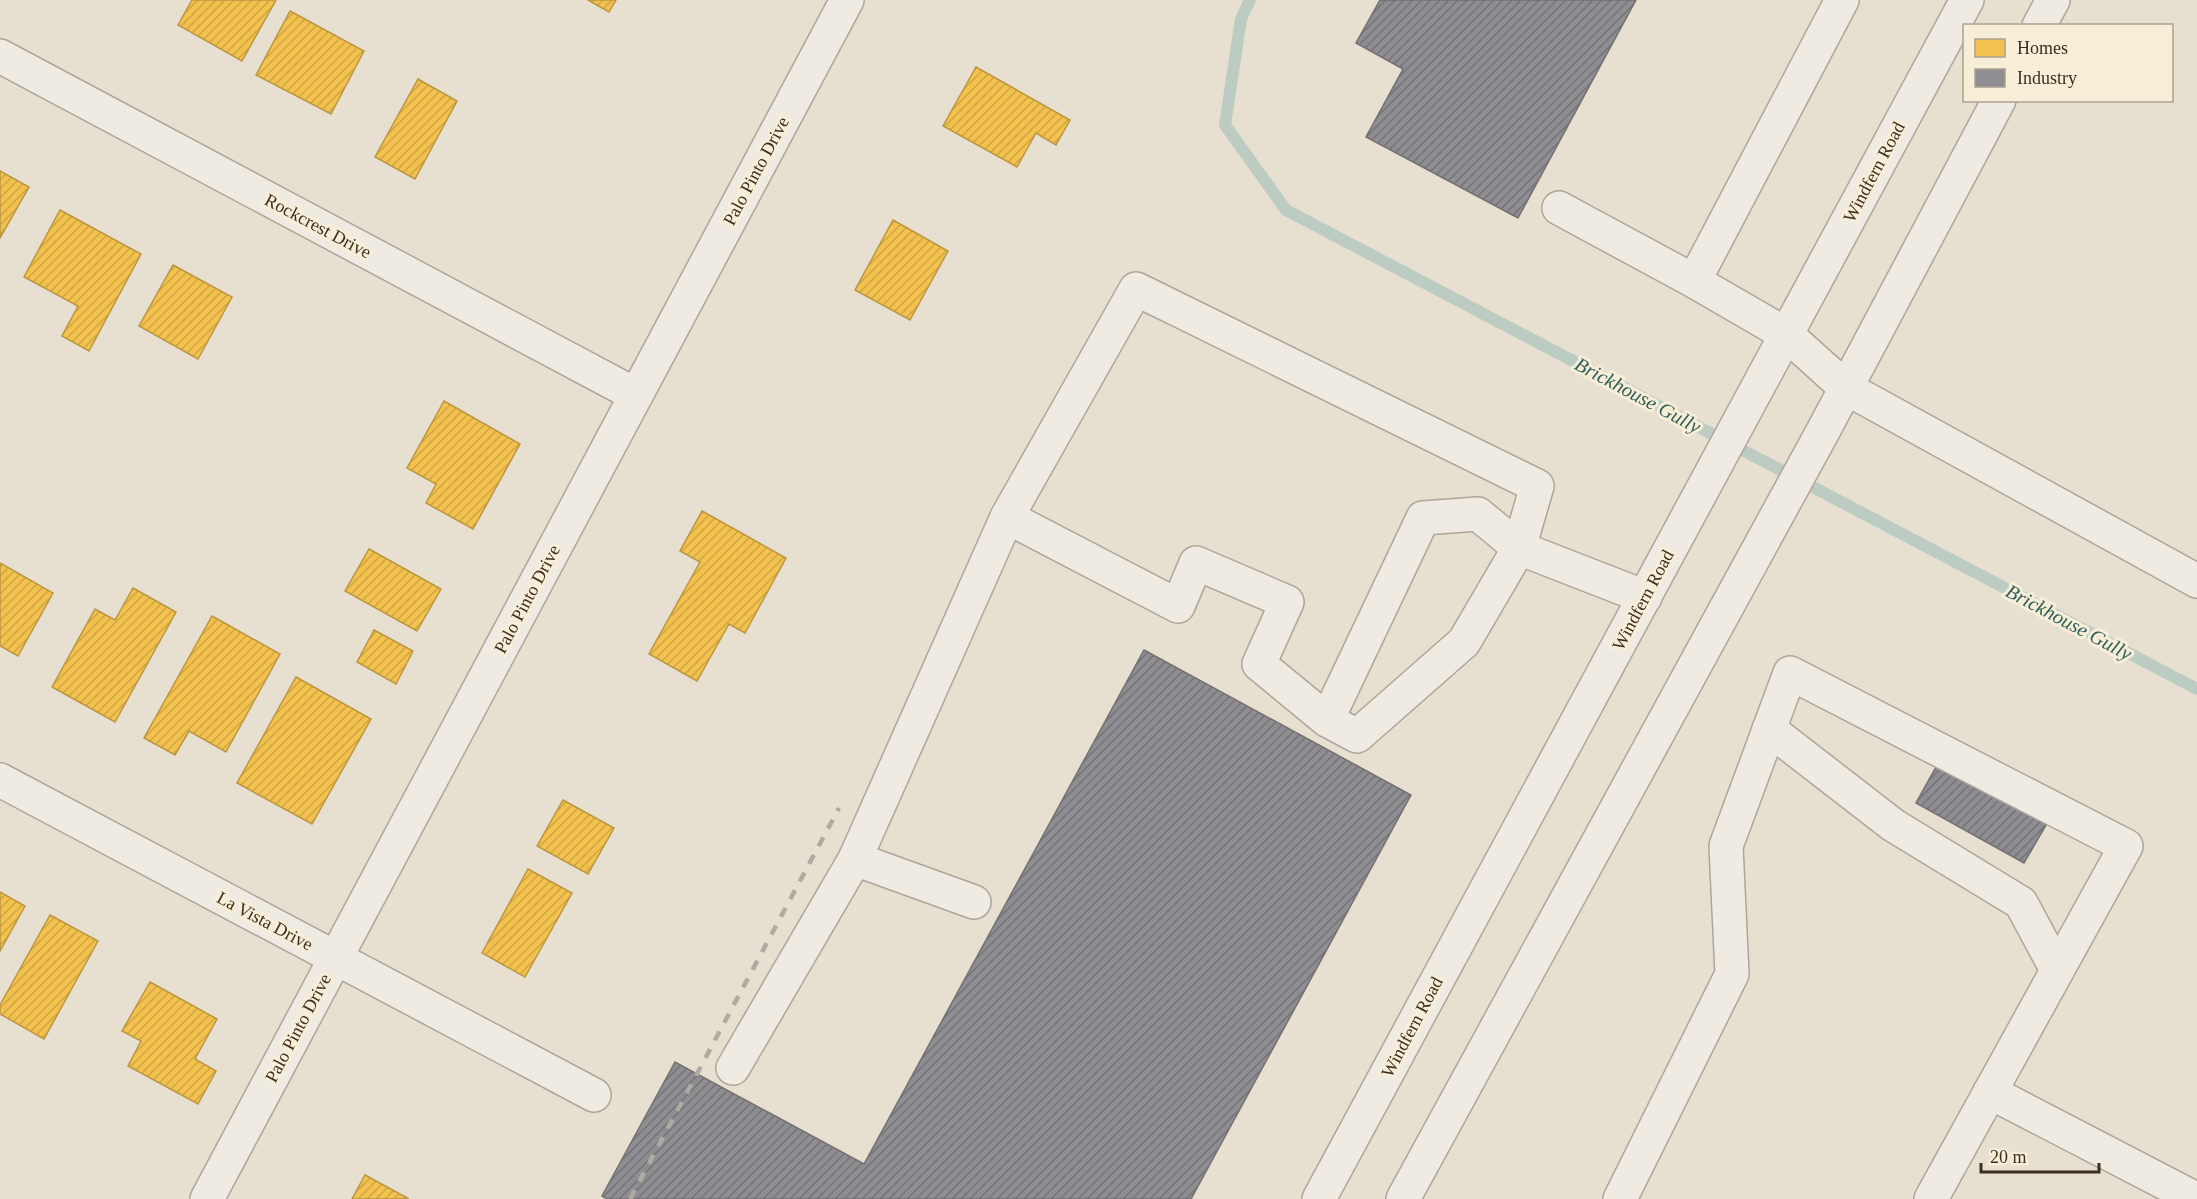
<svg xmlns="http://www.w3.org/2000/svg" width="2197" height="1199" viewBox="0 0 2197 1199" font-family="'Times New Roman',serif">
  <defs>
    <pattern id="homes-hatch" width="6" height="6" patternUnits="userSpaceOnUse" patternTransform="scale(1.5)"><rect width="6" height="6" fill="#f2c14e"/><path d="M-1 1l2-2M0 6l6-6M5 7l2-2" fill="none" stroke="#d0a644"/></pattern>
    <pattern id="industry-hatch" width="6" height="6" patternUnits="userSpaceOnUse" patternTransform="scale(1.5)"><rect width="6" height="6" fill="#8d8d92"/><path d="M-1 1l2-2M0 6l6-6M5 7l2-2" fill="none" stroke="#747477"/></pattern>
  </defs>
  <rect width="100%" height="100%" fill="#e7e0d1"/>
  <g fill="url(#homes-hatch)" stroke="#bc9540" stroke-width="1.5">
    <path d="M192 0H276L242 61 178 25Z"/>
    <path d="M588 0H616L609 12Z"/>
    <path d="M290 11 364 51 331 114 256 75Z"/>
    <path d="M976 67 1070 120 1056 145 1036 133 1017 167 943 126Z"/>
    <path d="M418 79 457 101 415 179 375 157Z"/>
    <path d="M0 171 29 187 0 238Z"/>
    <path d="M60 210 141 254 89 351 62 336 78 306 24 277Z"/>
    <path d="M893 220 948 251 910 320 855 290Z"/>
    <path d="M173 265 232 297 198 359 139 326Z"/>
    <path d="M444 401 520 444 473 529 426 503 436 484 407 468Z"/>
    <path d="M702 511 786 558 745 633 729 624 697 681 649 654 700 562 680 551Z"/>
    <path d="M369 549 441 589 417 631 345 591Z"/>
    <path d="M0 563 53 593 18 656 0 646Z"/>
    <path d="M133 588 176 612 115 722 52 687 95 609 115 620Z"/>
    <path d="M212 616 280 654 226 752 189 731 175 755 144 738Z"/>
    <path d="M374 630 413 651 396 684 357 662Z"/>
    <path d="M296 677 371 719 312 824 237 783Z"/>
    <path d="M563 800 614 828 588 874 537 846Z"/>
    <path d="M528 869 572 893 525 977 482 953Z"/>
    <path d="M0 892 25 906 0 951Z"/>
    <path d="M50 915 98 941 44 1039 0 1014V1005Z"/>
    <path d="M150 982 217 1019 195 1059 216 1071 198 1104 128 1066 141 1041 122 1031Z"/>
    <path d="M365 1175 409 1199H352Z"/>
  </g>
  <g fill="url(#industry-hatch)" stroke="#757070" stroke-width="1.5">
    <path d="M1380 0H1636L1518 218 1366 137 1403 69 1356 43Z"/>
    <path d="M1144 650 1411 795 1191 1199H607L602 1196 675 1062 864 1164Z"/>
    <path d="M1941 758 2050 818 2024 863 1916 803Z"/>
  </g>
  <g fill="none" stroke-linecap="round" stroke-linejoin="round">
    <path stroke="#bcccc2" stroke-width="12" d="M1250 0 1241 19 1225 125 1286 210 2197 689"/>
    <defs>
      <g id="minor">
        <path d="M2039 26 2053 0"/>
        <path d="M0 56 636 395"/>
        <path d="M1559 208 1694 281 1787 335 1846 388 2197 581"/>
        <path d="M1694 281 1842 0"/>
        <path d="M1327 720 1423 518 1478 514 1519 548 1645 597"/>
        <path d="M1769 729 1893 825 2021 903 2057 970"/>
        <path d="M0 780 594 1095"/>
        <path d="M855 859 974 902"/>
        <path d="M733 1068 855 859 1007 517 1136 289 1537 486 1519 548 1464 642 1357 736 1327 720 1259 664 1287 602 1196 563 1178 606 1007 517"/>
        <path d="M1990 1092 2196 1199"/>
        <path d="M207 1199 847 0"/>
        <path d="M1319 1199 1967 0"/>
        <path d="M1403 1199 1822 433 1999 100"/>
        <path d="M1620 1199 1732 974 1726 846 1790 673 2126 846 1931 1199"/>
      </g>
    </defs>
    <use href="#minor" stroke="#ada599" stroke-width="36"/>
    <use href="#minor" stroke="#efebe3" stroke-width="33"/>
    <path stroke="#afaaa2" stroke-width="4.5" stroke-dasharray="10 10" stroke-linecap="butt" d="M630 1199 839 808"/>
  </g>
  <g text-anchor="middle" stroke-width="6" stroke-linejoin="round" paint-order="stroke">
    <g font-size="18" fill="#3d2e20" stroke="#f7eed8">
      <text transform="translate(756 171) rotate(-62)" y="6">Palo Pinto Drive</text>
      <text transform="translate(1874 172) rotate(-62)" y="6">Windfern Road</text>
      <text transform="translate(318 226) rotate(28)" y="6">Rockcrest Drive</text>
      <text transform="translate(527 599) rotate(-62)" y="6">Palo Pinto Drive</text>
      <text transform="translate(1643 600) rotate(-62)" y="6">Windfern Road</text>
      <text transform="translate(265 921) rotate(28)" y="6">La Vista Drive</text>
      <text transform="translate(1412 1027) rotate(-62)" y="6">Windfern Road</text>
      <text transform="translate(298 1028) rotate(-62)" y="6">Palo Pinto Drive</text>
    </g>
    <g font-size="20" font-style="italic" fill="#2f5d5a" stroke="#f7eed8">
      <text transform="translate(1638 395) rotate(28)" y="7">Brickhouse Gully</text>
      <text transform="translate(2069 622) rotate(28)" y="7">Brickhouse Gully</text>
    </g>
  </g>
  <rect x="1963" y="24" width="210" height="78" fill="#f7eed8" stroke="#ada18e" stroke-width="1.5"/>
  <rect x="1975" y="39" width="30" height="18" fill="#f2c14e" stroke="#ada18e" stroke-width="1.5"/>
  <text x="2017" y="54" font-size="18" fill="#3d2e20">Homes</text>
  <rect x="1975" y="69" width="30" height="18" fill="#8d8d92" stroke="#ada18e" stroke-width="1.5"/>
  <text x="2017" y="84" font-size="18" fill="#3d2e20">Industry</text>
  <path d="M1981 1163v9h118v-9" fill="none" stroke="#3d2e20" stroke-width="3"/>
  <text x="1990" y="1163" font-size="18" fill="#3d2e20" stroke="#f7eed8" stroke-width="4.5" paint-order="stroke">20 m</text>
</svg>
